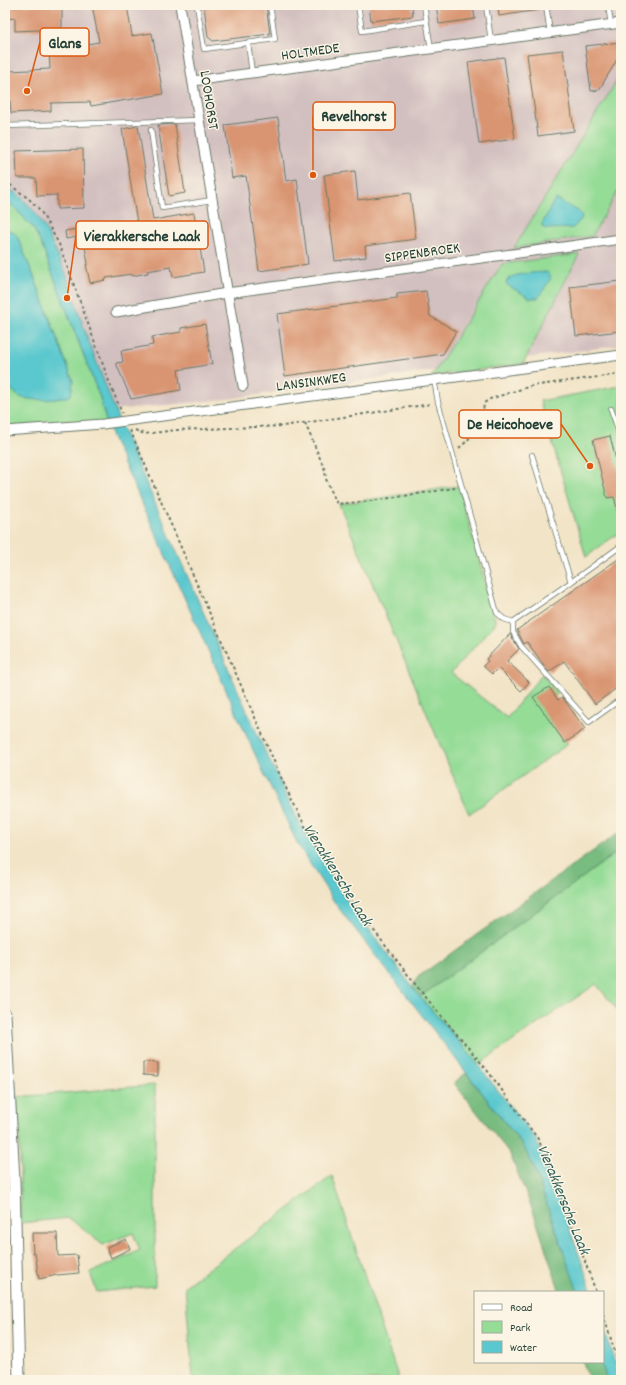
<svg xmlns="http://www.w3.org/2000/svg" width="626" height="1385" viewBox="0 0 626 1385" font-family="Dekko,sans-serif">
  <rect width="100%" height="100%" fill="#fcf5e5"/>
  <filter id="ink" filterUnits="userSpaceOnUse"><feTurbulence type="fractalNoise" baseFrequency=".025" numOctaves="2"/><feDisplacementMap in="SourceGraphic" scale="8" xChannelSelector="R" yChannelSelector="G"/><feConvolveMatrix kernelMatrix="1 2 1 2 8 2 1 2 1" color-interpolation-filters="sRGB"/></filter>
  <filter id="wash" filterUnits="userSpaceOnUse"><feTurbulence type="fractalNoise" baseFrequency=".012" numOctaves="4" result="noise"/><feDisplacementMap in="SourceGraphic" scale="16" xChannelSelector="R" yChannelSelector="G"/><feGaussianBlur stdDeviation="0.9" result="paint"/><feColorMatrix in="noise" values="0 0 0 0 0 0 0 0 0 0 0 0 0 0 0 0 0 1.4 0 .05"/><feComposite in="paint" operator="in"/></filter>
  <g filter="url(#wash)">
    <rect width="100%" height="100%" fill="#f2e4c7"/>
    <path fill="#d2bfbf" d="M5 5H621V345L220 400 5 420Z"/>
    <g fill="#95dc97" stroke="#5a8c66">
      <path d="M621 74V186L592 236 514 248Z"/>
      <path d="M5 200 13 206 34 229 42 246 100 398 108 428 5 427V349L9 385 73 381 35 279 17 236 8 230 5 231Z"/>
      <path d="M579 254 523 364 432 376 502 264Z"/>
      <path d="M621 386V531L586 557 540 401Z"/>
      <path d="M459 486 496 623 451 673 507 718 542 674 558 693 541 707 568 744 469 814 339 504Z"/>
      <path d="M621 849V1014L596 984 478 1065 453 1034 420 997Z"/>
      <path d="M155 1085V1286L97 1292 90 1273 140 1250 133 1233 103 1245 69 1218 20 1223V1145L16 1097Z"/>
      <path d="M332 1176 399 1380H193L185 1286Z"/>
    </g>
    <g fill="#78bc80" stroke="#4c7c5a">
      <path d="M621 831V849L420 997 412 987 418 977Z"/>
      <path d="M466 1073 524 1147 534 1168 578 1292H560L533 1211 510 1154 454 1083Z"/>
      <path d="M583 1362H601L607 1380H589Z"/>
    </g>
    <g fill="#5ac8ce" stroke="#3c8281">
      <path d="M5 187 19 195 35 212 46 230 66 274 87 337 121 426 259 738 300 824 330 874 344 896 420 997 468 1052 535 1138 541 1151 580 1257 592 1292H578L534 1168 524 1147 337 906 298 845 253 750 108 428 100 398 42 246 34 229 13 206 5 200Z"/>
      <path d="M556 199 578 211 581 214 582 218 573 228 545 229 542 226V224L554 201Z"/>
      <path d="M8 230 13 232 17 236 35 279 73 381 71 395C60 401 32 401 20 397 16 395 12 391 10 386 7 381 7 372 7 365 2 321 5 275 5 231Z"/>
      <path d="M547 272 551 278 538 298H530L507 285 506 282C512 272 536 273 547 272Z"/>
      <path d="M603 1326 621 1380H607L601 1362H603Z"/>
    </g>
    <g id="blocks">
      <g fill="#d99471">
        <path d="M5 5H62V29L15 31V18L5 19Z"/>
        <path d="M92 5H127L132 36 152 33 163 94 91 106 90 102 51 103V111L11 113 10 101H5V77H9V71L50 69 49 47 76 46 99 42Z"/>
        <path d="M214 5H266L270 34 213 41 208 37 204 6Z"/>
        <path d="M369 5H412L413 16 371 21Z"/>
        <path d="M436 5H473L475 19 439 24Z"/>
        <path d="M498 5H539V10L499 16Z"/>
        <path d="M621 42V53L599 90 591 91 585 46Z"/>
        <path d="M563 50 574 131 538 136 527 54Z"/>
        <path d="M504 57 515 139 479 144 468 62Z"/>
        <path d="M278 118 286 181 297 179 308 264 259 271 246 176 232 178 225 125Z"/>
        <path d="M175 124 185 193 169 196 158 125Z"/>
        <path d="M138 126 153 220 194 213 204 272 173 277 171 267 147 271 148 273 131 276V274L106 278V280L90 283 86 264H88L83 236 66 239 65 231 84 228V232L137 223 122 129Z"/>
        <path d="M83 149 84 208 57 209V195L37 196 36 178H17L16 151Z"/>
        <path d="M355 171 358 200 410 193 416 239 365 246 366 257 335 261 324 175Z"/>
        <path d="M621 281V331L576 336 570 287Z"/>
        <path d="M426 291 430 316 456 331 443 354 285 376 277 314 397 298V294Z"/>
        <path d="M205 324 212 364 178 370 181 390 131 399 116 363 123 362 121 351 153 345 152 337 181 332V328Z"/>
        <path d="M610 436 621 480V512L618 513 614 497 607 498 593 440Z"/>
        <path d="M621 557V685L595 704 564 661 549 672 527 642 524 644 517 630Z"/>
        <path d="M510 634 519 649 507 661 529 682 521 691 498 668 492 674 483 666 488 661 486 659Z"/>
        <path d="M549 687 558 700 562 697 566 702 585 729 565 743 533 697Z"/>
        <path d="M143 1062 158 1063V1076L143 1075Z"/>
        <path d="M32 1233H57L58 1256 77 1255 79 1273 57 1275 39 1279 35 1253H33Z"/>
        <path d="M126 1239 130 1249 111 1258 107 1247Z"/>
      </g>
    </g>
  </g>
  <g filter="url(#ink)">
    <use href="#blocks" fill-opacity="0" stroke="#697767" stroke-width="1"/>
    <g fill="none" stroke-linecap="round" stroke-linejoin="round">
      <defs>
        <g id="service">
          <path d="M197 5 204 49 275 39 270 5"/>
          <path d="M358 5 362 31 426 21"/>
          <path d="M424 5 431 49"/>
          <path d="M486 5 491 41"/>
          <path d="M546 5 550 33"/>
          <path d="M608 5 611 24"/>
          <path d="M248 43 252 73"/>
          <path d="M5 126 199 120"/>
          <path d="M151 130 162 208 212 200"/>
          <path d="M434 379 438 402 497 613 504 619 513 622 571 582 621 546"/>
          <path d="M611 409 621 438"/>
          <path d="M532 455 571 582"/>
          <path d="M513 622V632L521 646 589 722 621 699"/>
        </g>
        <g id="minor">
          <path d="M180 5 243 386"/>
          <path d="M193 81 621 23"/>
          <path d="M116 312 227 293 621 239"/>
          <path d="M5 431 103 424 621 355"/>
        </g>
        <path id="tertiary" d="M5 1014 14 1180 19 1380"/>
      </defs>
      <use href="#service" stroke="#697767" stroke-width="6"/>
      <use href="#minor" stroke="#697767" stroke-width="11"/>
      <use href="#tertiary" stroke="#697767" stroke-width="13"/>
      <g stroke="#697767" stroke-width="2" stroke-dasharray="3 3" stroke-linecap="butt">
        <path d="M5 181 29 199 40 210 59 244 110 384 122 413"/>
        <path d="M305 423 325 470 326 479 337 504 371 501 455 488"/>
        <path d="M130 430 283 782 319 854 352 902 418 988 487 1070 538 1139 551 1168 596 1292"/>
        <path d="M135 430 144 434 177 430 283 426 431 404"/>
        <path d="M459 448C467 442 480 427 483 417 484 412 483 408 484 403L490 399 531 386 621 374"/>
        <path d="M603 1314 621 1371"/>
        <path d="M599 1380 603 1378 604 1380"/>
      </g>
      <use href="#service" stroke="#fff" stroke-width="4.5"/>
      <use href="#minor" stroke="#fff" stroke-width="9"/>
      <use href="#tertiary" stroke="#fff" stroke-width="11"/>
    </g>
  </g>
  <g text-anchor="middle" stroke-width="3" stroke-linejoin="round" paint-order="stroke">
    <g font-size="15" fill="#1f3d34" stroke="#fcf5e5">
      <text transform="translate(310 51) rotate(-8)" y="5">HOLTMEDE</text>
      <text transform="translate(210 100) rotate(81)" y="5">LOOHORST</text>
      <text transform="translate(422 252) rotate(-8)" y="5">SIPPENBROEK</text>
      <text transform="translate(311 381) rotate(-8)" y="5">LANSINKWEG</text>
    </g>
    <g font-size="16" font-style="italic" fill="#2e605a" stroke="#fcf5e5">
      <text transform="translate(339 874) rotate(58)" y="6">Vierakkersche Laak</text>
      <text transform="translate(565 1199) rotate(68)" y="6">Vierakkersche Laak</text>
    </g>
  </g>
  <path fill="none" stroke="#de580e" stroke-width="1.5" d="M27 91L40 42M313 175L313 116M67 298L76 235M590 466L561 424"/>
  <g fill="#de580e" stroke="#fcf5e5" stroke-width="1.5">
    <circle cx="27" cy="91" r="4"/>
    <circle cx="313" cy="175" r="4"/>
    <circle cx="67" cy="298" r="4"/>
    <circle cx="590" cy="466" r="4"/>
  </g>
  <g fill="#fcf5e5" stroke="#de580e" stroke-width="1.5">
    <rect x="40" y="28" width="49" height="28" rx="4"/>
    <rect x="313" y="102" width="82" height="28" rx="4"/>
    <rect x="76" y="221" width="132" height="28" rx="4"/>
    <rect x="459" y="410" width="102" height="28" rx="4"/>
  </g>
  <g font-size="16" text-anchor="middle" font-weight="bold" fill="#1f3d34">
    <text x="65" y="48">Glans</text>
    <text x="354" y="121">Revelhorst</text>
    <text x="142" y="241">Vierakkersche Laak</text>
    <text x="510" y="429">De Heicohoeve</text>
  </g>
  <rect width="626" height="1385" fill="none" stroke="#fcf5e5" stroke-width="20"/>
  <rect x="474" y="1291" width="130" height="72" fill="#fcf5e5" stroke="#a4ab9e"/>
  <rect x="482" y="1304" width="20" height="6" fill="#ffffff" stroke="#a4ab9e"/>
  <text x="510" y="1311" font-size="12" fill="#1f3d34">Road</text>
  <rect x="482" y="1321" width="20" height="12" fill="#95dc97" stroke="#a4ab9e"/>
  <text x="510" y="1331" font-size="12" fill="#1f3d34">Park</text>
  <rect x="482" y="1341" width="20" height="12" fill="#5ac8ce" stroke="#a4ab9e"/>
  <text x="510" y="1351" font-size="12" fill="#1f3d34">Water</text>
</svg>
